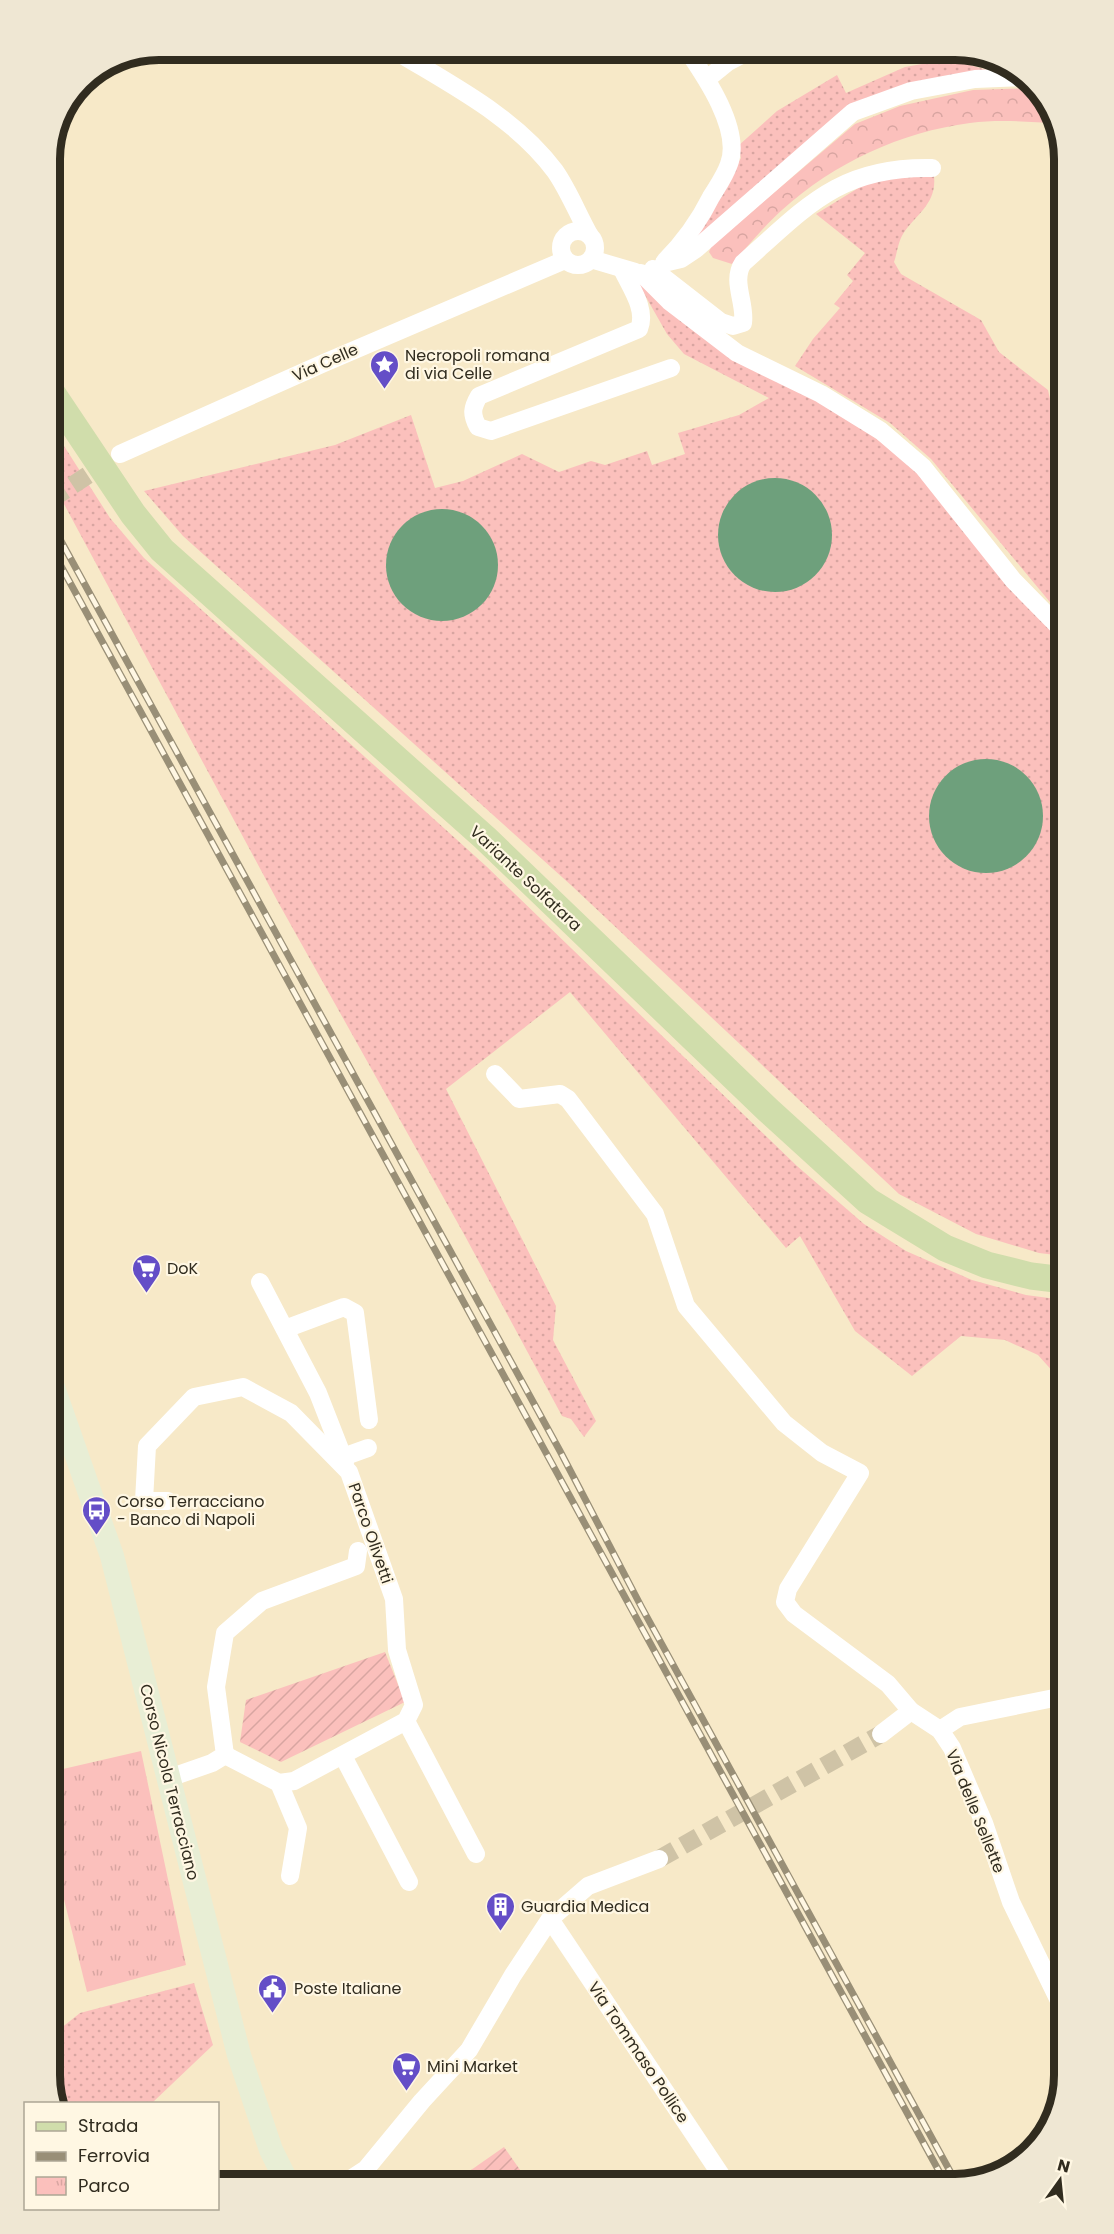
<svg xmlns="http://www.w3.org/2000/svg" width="1114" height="2234" viewBox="0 0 1114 2234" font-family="Poppins,sans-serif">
  <defs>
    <pattern id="grass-dots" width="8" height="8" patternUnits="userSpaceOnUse" patternTransform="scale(1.5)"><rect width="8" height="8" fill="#fbc0bc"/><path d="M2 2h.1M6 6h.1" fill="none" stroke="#d8a5a1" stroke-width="1.8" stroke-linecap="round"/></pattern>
    <pattern id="forest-crowns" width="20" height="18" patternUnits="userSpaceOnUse" patternTransform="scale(1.5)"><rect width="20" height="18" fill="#fbc0bc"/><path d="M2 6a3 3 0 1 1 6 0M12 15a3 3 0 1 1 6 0" fill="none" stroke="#d8a5a1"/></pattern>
    <pattern id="park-tufts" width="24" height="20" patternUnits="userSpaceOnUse" patternTransform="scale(1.5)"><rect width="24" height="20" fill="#fbc0bc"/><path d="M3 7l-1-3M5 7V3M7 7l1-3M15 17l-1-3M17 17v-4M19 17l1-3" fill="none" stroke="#d8a5a1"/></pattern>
    <pattern id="garden-furrows" width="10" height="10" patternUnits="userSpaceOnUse" patternTransform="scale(1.5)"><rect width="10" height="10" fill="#fbc0bc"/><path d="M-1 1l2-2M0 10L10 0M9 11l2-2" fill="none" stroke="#d8a5a1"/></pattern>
  </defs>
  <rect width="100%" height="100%" fill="#f7e9c8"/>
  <g fill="url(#grass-dots)">
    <path d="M956 58 963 63 987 70 857 105 698 243 691 239 741 158 738 146 777 111 837 75 846 93 905 67Z"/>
    <path d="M934 176C937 204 916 214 903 234 898 242 897 254 894 262L901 274 981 320 999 352 1048 390 1064 463V619L931 459 890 423 795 366 813 339 840 308 834 304 853 281 847 275 865 253 816 214 873 179Z"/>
    <path d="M638 283 843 413 917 470 1064 641V1256L1039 1253 976 1234 899 1194 572 886 183 536 144 491 335 445 411 415 435 488 463 481 522 454 559 472 591 461 605 465 647 451 652 465 685 454 678 433 739 415 769 398 684 354 667 334Z"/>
    <path d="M50 424 110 518 144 558 486 866 797 1166 864 1224 906 1251 972 1280 1026 1295 1064 1300V1384L1038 1355 1005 1340 961 1336 912 1376 855 1331 800 1236 786 1248 570 992 446 1089 556 1306 553 1340 596 1421 584 1437 571 1419 562 1416 465 1236 278 902 50 478Z"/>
    <path d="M194 1983 213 2045 152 2103H55L50 2075V2037L80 2013Z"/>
  </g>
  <path fill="url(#forest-crowns)" d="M1033 88 1056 118 1057 123C1029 122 999 119 970 123 901 132 834 163 782 210 764 226 748 246 732 264L713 258 709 252 712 245 855 124 900 106 973 90Z"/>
  <path fill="url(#park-tufts)" d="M141 1751 186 1965 87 1992 50 1843V1772Z"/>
  <g fill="url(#garden-furrows)">
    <path d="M385 1652 405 1702 281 1762 240 1742 246 1700Z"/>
    <path d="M504 2147 530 2184H451Z"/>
  </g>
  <g fill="#6ea07c">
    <circle cx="775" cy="535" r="57"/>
    <circle cx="442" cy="565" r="56"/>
    <circle cx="986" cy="816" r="57"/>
  </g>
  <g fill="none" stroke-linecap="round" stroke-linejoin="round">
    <g stroke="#cfc3a6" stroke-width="18" stroke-dasharray="18 9" stroke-linecap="butt">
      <path d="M50 500 111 460"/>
      <path d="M659 1859 881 1734"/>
    </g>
    <g stroke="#fff" stroke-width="18">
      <path d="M394 50C451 85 514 116 555 171 569 191 578 215 590 236"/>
      <path d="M707 79 728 62 751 50"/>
      <circle cx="578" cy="248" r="17"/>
      <path d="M591 259 635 272"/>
      <path d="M665 261C684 242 699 221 711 197 717 187 725 176 729 164 742 130 705 76 687 50"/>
      <path d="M664 263 681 259 696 249 853 112 911 91 975 79 1025 77"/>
      <path d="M653 269 721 322 733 326 743 323C746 303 731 281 743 263 807 206 840 166 932 168"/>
      <path d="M623 271C631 288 647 310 639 329L479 396C472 408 471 414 478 427L491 431 671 368"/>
      <path d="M641 273 669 301 737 353 821 394 881 431 923 467 1013 580 1064 632"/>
      <path d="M120 454 324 363 565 260"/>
      <path d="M495 1074 519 1099 560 1094 568 1099 655 1214 686 1306 784 1423 822 1453 860 1473 788 1589 785 1602 794 1614 888 1684 911 1711 940 1730 952 1748 984 1823 1011 1902 1064 2011"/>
      <path d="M260 1282 318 1393 345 1462"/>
      <path d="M285 1329 344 1307 355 1313 369 1420"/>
      <path d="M343 1457 368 1448"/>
      <path d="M168 1501H144L147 1446 194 1397 243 1387 291 1413 349 1472 394 1599 397 1650 414 1705 406 1721 294 1781 279 1783 225 1755"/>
      <path d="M406 1721 476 1854"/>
      <path d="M940 1730 960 1717 1064 1696"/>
      <path d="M881 1734 911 1711"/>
      <path d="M343 1756 409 1882"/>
      <path d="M169 1778 212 1763 225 1755 216 1687 225 1633 262 1601 356 1566 358 1551"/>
      <path d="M279 1783 298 1828 290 1876"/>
      <path d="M550 1919 727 2184"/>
      <path d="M343 2184 366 2169 422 2101 469 2050 513 1975 550 1919 588 1886 659 1859"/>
    </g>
    <path stroke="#e8eed5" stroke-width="24" d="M50 1379 112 1556 239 2055 271 2150 288 2184"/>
    <path stroke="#d0ddab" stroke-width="27" d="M50 390 133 514 162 550 485 838 768 1110 868 1201 945 1248 987 1265 1031 1276 1064 1280"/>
    <defs>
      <g id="rail">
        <path d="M50 521 560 1451 642 1608 957 2184"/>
        <path d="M50 546 946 2184"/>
      </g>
    </defs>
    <use href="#rail" stroke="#998f77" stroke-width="7"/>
    <use href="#rail" stroke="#fff7e3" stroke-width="4.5" stroke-dasharray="14" stroke-linecap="butt"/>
  </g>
  <defs>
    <symbol id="sight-pin" viewBox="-11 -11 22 30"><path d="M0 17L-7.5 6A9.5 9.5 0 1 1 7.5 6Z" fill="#644ec7" stroke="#fff7e3"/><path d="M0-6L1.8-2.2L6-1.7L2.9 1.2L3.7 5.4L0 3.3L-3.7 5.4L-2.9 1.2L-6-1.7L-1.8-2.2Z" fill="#fff"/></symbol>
    <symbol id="supermarket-pin" viewBox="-11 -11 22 30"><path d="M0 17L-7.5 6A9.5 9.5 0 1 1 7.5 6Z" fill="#644ec7" stroke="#fff7e3"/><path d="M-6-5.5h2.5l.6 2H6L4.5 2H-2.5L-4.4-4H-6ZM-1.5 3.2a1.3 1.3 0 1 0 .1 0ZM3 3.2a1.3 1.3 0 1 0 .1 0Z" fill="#fff"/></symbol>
    <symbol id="bus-pin" viewBox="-11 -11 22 30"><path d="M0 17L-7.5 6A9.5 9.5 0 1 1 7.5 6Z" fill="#644ec7" stroke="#fff7e3"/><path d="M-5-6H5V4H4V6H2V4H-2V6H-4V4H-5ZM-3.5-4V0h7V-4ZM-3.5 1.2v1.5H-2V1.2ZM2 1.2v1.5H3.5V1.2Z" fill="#fff"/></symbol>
    <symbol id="building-pin" viewBox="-11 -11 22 30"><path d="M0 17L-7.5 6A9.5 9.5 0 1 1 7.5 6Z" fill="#644ec7" stroke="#fff7e3"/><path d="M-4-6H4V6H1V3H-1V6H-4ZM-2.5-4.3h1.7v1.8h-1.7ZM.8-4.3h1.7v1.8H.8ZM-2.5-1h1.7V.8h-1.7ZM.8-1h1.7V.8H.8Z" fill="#fff"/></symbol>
    <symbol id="civic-pin" viewBox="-11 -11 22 30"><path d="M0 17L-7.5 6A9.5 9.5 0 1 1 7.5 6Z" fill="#644ec7" stroke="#fff7e3"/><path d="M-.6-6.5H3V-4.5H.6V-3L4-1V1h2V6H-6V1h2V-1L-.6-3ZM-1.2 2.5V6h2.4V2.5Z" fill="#fff"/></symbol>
  </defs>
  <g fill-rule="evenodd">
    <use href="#sight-pin" x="368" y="348" width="33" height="45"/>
    <use href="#supermarket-pin" x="130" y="1252" width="33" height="45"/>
    <use href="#bus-pin" x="80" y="1494" width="33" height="45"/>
    <use href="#building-pin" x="484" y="1890" width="33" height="45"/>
    <use href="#civic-pin" x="256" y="1972" width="33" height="45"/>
    <use href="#supermarket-pin" x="390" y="2050" width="33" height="45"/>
  </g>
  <g text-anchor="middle" stroke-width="4.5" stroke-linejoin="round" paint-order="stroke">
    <g font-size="16" fill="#312c1f" stroke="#fff7e3" text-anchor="start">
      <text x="405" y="361">Necropoli romana<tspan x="405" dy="18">di via Celle</tspan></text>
      <text x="167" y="1274">DoK</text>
      <text x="117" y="1507">Corso Terracciano<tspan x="117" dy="18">- Banco di Napoli</tspan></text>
      <text x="521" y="1912">Guardia Medica</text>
      <text x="294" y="1994">Poste Italiane</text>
      <text x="427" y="2072">Mini Market</text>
    </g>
    <g font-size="16" fill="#312c1f" stroke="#fff7e3">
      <text transform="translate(325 362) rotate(-24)" y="6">Via Celle</text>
      <text transform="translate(526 878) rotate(43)" y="6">Variante Solfatara</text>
      <text transform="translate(371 1533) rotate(71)" y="6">Parco Olivetti</text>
      <text transform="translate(170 1782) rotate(76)" y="6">Corso Nicola Terracciano</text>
      <text transform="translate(976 1811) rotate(68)" y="6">Via delle Sellette</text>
      <text transform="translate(639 2052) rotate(56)" y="6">Via Tommaso Pollice</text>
    </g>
  </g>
  <path d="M0 0H1114V2234H0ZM159 60H955A99 99 0 0 1 1054 159V2075A99 99 0 0 1 955 2174H159A99 99 0 0 1 60 2075V159A99 99 0 0 1 159 60Z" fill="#efe7d3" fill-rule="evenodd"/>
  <path fill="none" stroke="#312c1f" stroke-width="8" d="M159 60H955A99 99 0 0 1 1054 159V2075A99 99 0 0 1 955 2174H159A99 99 0 0 1 60 2075V159A99 99 0 0 1 159 60Z"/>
  <rect x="24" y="2102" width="195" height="108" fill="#fff7e3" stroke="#ada695" stroke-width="1.5"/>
  <rect x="36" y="2122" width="30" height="9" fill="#d0ddab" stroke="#ada695" stroke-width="1.5"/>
  <text x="78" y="2132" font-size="18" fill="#312c1f">Strada</text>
  <rect x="36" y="2152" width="30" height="9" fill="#998f77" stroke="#ada695" stroke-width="1.5"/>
  <text x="78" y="2162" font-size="18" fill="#312c1f">Ferrovia</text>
  <rect x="36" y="2177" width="30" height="18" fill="url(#park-tufts)" stroke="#ada695" stroke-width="1.5"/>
  <text x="78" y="2192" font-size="18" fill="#312c1f">Parco</text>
  <g transform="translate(1060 2180) rotate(15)" stroke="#fff7e3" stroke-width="4.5" paint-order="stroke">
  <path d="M0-4.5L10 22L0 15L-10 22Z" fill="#312c1f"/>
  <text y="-9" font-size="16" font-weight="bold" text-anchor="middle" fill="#312c1f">N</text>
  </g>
</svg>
